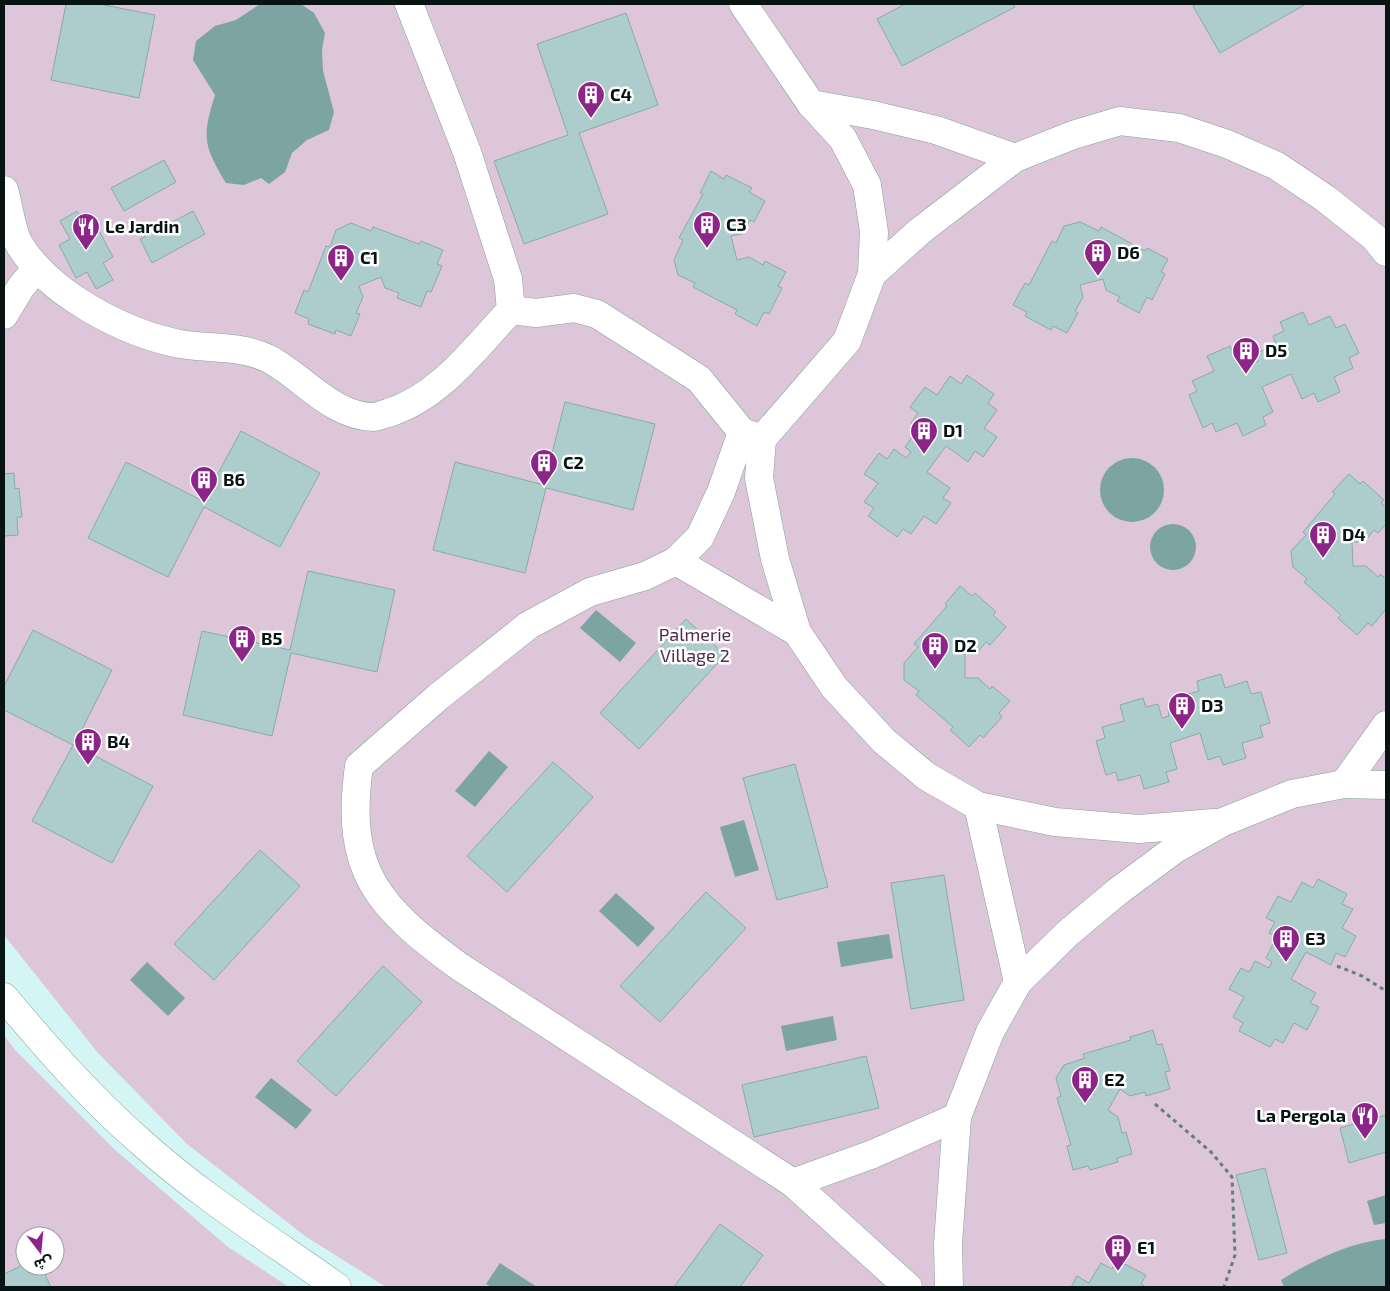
<svg xmlns="http://www.w3.org/2000/svg" width="1390" height="1291" viewBox="0 0 1390 1291" font-family="'Exo 2','Noto Sans Arabic',sans-serif">
  <rect width="100%" height="100%" fill="#d3f5f3"/>
  <g fill="#ddc6da" fill-rule="evenodd">
    <path d="M4 4H1386V1287H386L305 1236 187 1144 98 1053 4 935Z"/>
    <path d="M4 1035 15 1050 114 1149 228 1247 289 1287H4ZM25 1236H55V1266H25Z"/>
  </g>
  <g fill="#7ba4a2">
    <path d="M260 4H301L314 13 325 33 322 50 323 71 334 112 329 130 307 140 292 153 285 172 269 184 261 178 244 185 226 183C203 145 202 137 215 95L193 60 196 41 215 26 236 20Z"/>
    <circle cx="1132" cy="490" r="32"/>
    <circle cx="1173" cy="547" r="23"/>
    <path d="M596 610 636 643 620 662 580 628Z"/>
    <path d="M489 751 508 767 475 807 455 791Z"/>
    <path d="M744 820 759 870 735 877 720 827Z"/>
    <path d="M616 893 655 928 638 947 599 911Z"/>
    <path d="M889 934 893 958 841 967 837 942Z"/>
    <path d="M147 962 185 998 168 1016 130 980Z"/>
    <path d="M833 1016 837 1040 786 1051 781 1026Z"/>
    <path d="M271 1078 312 1110 296 1129 255 1097Z"/>
    <path d="M1386 1195V1223L1374 1225 1367 1201Z"/>
    <path d="M1386 1239V1287H1284L1281 1280C1311 1261 1351 1242 1386 1239Z"/>
    <path d="M500 1263 537 1287H491L486 1284Z"/>
  </g>
  <g fill="#accdcb" stroke="#8aaaa8">
    <path d="M66 4H99L155 15 139 98 51 80Z"/>
    <path d="M905 4H1013L1015 7 902 66 877 19Z"/>
    <path d="M1197 4H1306L1220 53 1193 6Z"/>
    <path d="M626 13 658 105 579 133 608 214 524 244 494 161 568 135 537 44Z"/>
    <path d="M164 160 176 182 124 211 111 188Z"/>
    <path d="M711 171 724 179 726 175 752 188 749 192 765 201 754 222 750 220 742 234 731 236 737 260 749 257 763 265 765 261 786 272 778 286 782 288 769 314 764 312 757 326 735 314 737 310 693 287 695 283 678 275 674 260 683 240 679 238 703 194 700 193Z"/>
    <path d="M77 211 88 230 96 225 113 257 103 263 113 280 96 289 87 272 76 278 59 245 70 239 60 221Z"/>
    <path d="M193 211 205 234 152 263 140 239Z"/>
    <path d="M1080 222 1099 231 1101 227 1145 251 1147 248 1168 259 1161 272 1165 274 1152 300 1147 297 1139 313 1117 301 1120 297 1106 290 1103 279 1080 285 1083 297 1075 311 1078 313 1067 333 1053 326 1051 330 1025 316 1027 312 1013 305 1025 283 1029 285 1052 241 1056 243 1064 226Z"/>
    <path d="M351 223 371 231 373 227 419 244 421 241 443 250 437 264 442 266 431 292 427 291 421 307 397 298 399 293 385 288 381 277 359 286 363 297 356 313 360 314 351 336 336 330 335 334 308 324 309 319 295 313 304 290 308 292 326 246 330 247 336 230Z"/>
    <path d="M1303 312 1309 325 1330 316 1336 328 1345 324 1359 353 1349 358 1353 368 1334 377 1340 392 1318 402 1314 393 1302 399 1291 374 1262 387 1273 412 1263 417 1266 425 1243 436 1237 423 1216 432 1212 423 1203 428 1189 395 1197 391 1192 381 1214 371 1207 356 1230 346 1233 355 1245 350 1251 364 1258 361 1255 354 1270 347 1273 353 1279 351 1273 336 1284 331 1280 322Z"/>
    <path d="M967 375 994 394 988 403 997 410 984 428 997 437 983 457 975 451 968 462 946 446 927 472 950 488 943 498 951 503 936 524 924 516 911 534 903 529 897 537 868 516 874 508 864 502 878 483 864 474 879 453 887 459 894 449 906 458 911 452 905 447 914 434 920 438 924 432 911 423 918 413 910 407 925 387 937 395 950 376 961 384Z"/>
    <path d="M565 402 655 424 633 510 546 488 525 573 433 550 455 462 544 485Z"/>
    <path d="M241 431 320 473 280 547 204 507 168 577 88 538 126 462 203 501Z"/>
    <path d="M14 473 15 489 19 488 22 517H17L18 535 4 536V474Z"/>
    <path d="M1349 474 1360 484 1363 481 1384 500 1381 503 1386 507V524L1378 533 1374 530 1364 542H1352L1353 566H1366L1378 577 1380 574 1386 579V609L1372 626 1368 623 1357 635 1338 618 1341 615 1304 582 1307 579 1293 567 1291 551 1306 535 1303 532 1335 494 1332 492Z"/>
    <path d="M308 571 395 590 377 672 291 653 272 736 183 715 202 631 290 650Z"/>
    <path d="M960 586 972 596 975 593 996 612 993 615 1006 627 990 645 986 642 976 654H965V678H978L990 689 992 686 1010 701 999 713 1002 717 983 738 980 735 969 747 950 730 953 727 916 695 919 691 904 680V663L918 647 914 644 947 606 945 604Z"/>
    <path d="M686 619 725 655 639 749 600 713Z"/>
    <path d="M33 630 112 670 74 745 153 786 112 863 32 821 73 745 4 710V686Z"/>
    <path d="M1221 674 1225 688 1247 681 1251 694 1261 692 1270 723 1260 726 1263 737 1242 743 1246 758 1223 765 1220 756 1208 760 1200 733 1170 743 1177 769 1166 772 1169 782 1144 789 1140 775 1118 781 1116 772 1106 775 1096 741 1105 738 1102 727 1124 721 1120 705 1143 698 1146 707 1158 704 1162 718 1169 716 1168 709 1183 705 1185 711 1192 709 1188 694 1199 691 1197 681Z"/>
    <path d="M553 762 593 797 507 892 467 856Z"/>
    <path d="M795 764 828 887 777 900 743 778Z"/>
    <path d="M260 850 300 886 214 980 174 944Z"/>
    <path d="M944 875 964 1000 911 1009 891 883Z"/>
    <path d="M1318 879 1347 894 1342 904 1353 909 1342 928 1356 936 1345 957 1336 953 1331 965 1306 952 1291 979 1316 993 1310 1003 1319 1007 1307 1030 1294 1023 1283 1043 1275 1039 1270 1047 1239 1031 1243 1023 1233 1017 1244 997 1229 989 1241 968 1249 972 1255 961 1269 968 1272 962 1266 958 1273 944 1279 947 1283 940 1269 933 1275 922 1266 918 1278 896 1291 902 1302 882 1313 888Z"/>
    <path d="M706 892 746 928 660 1022 620 986Z"/>
    <path d="M383 966 422 1002 336 1096 297 1061Z"/>
    <path d="M1153 1030 1157 1045 1162 1044 1170 1071 1165 1072 1170 1089 1146 1096 1145 1092 1130 1096 1120 1089 1108 1110 1118 1117 1122 1133 1126 1132 1132 1154 1117 1158 1118 1162 1090 1170 1088 1166 1073 1170 1067 1146 1071 1145 1057 1098 1061 1096 1056 1078 1064 1065 1085 1058 1083 1054 1131 1040 1130 1037Z"/>
    <path d="M866 1056 879 1108 754 1137 742 1085Z"/>
    <path d="M1386 1115V1152L1349 1163 1340 1128Z"/>
    <path d="M1265 1168 1287 1253 1259 1260 1236 1175Z"/>
    <path d="M720 1224 763 1255 740 1287H674Z"/>
    <path d="M1117 1260 1146 1275 1141 1284 1146 1287H1071L1077 1276 1089 1283 1101 1263 1112 1269Z"/>
    <path d="M25 1264 41 1266 51 1287H4V1274Z"/>
  </g>
  <g fill="none" stroke-linecap="round" stroke-linejoin="round">
    <defs>
      <g id="minor">
        <path d="M743 4 811 104 843 139 867 185 874 232 872 274 847 341 762 439 742 432 721 492 700 537 676 561 645 576 590 592 529 625 438 697 359 766C344 872 378 907 460 967L793 1183 908 1287"/>
        <path d="M811 104 873 115 936 130 1015 158"/>
        <path d="M4 190C9 206 11 229 19 244 49 294 124 333 180 344 209 349 241 345 269 359 303 377 332 416 373 417 378 417 383 414 388 413 440 397 475 348 511 310L508 279 467 152 409 4"/>
        <path d="M872 274 920 231 1015 158 1073 135 1120 121 1179 128 1227 144 1277 166 1326 199 1374 237 1386 252"/>
        <path d="M511 310 536 313 574 308 597 314 699 379 742 432"/>
        <path d="M4 315 21 287 36 269"/>
        <path d="M762 439 759 478 775 559 797 632 834 687 884 741 926 776 978 806 1055 822 1139 829 1214 823"/>
        <path d="M676 561 797 632"/>
        <path d="M1344 784 1386 725"/>
        <path d="M978 806 1018 982"/>
        <path d="M4 997C47 1048 91 1099 142 1143 202 1197 271 1240 337 1287"/>
        <path d="M793 1183 873 1154 957 1117"/>
        <path d="M949 1287 948 1244 957 1117 990 1032 1018 982 1068 933 1117 892 1175 849 1223 822 1292 794 1344 784 1386 785"/>
      </g>
    </defs>
    <use href="#minor" stroke="#83a2a1" stroke-width="29"/>
    <g stroke="#677d7c" stroke-width="3" stroke-dasharray="4 4" stroke-linecap="butt">
      <path d="M1337 966 1362 976 1386 991"/>
      <path d="M1155 1104 1211 1152 1232 1177 1235 1255 1224 1287"/>
    </g>
    <use href="#minor" stroke="#fff" stroke-width="28"/>
  </g>
  <defs>
    <symbol id="building-pin" viewBox="-11 -11 22 30"><path d="M0 17L-7.5 6A9.5 9.5 0 1 1 7.5 6Z" fill="#8d2488" stroke="#fff"/><path d="M-4-6H4V6H1V3H-1V6H-4ZM-2.5-4.3h1.7v1.8h-1.7ZM.8-4.3h1.7v1.8H.8ZM-2.5-1h1.7V.8h-1.7ZM.8-1h1.7V.8H.8Z" fill="#fff"/></symbol>
    <symbol id="restaurant-pin" viewBox="-11 -11 22 30"><path d="M0 17L-7.5 6A9.5 9.5 0 1 1 7.5 6Z" fill="#8d2488" stroke="#fff"/><path d="M-5-6h1v4h1v-4h1v4h1v-4h1v5L-1.5 .5V6h-2V.5L-5-1ZM5-6V6H3V1.5H1.5Q1.5-4 5-6Z" fill="#fff"/></symbol>
  </defs>
  <g fill-rule="evenodd">
    <use href="#building-pin" x="575" y="79" width="32" height="43"/>
    <use href="#building-pin" x="691" y="209" width="32" height="43"/>
    <use href="#restaurant-pin" x="70" y="211" width="32" height="43"/>
    <use href="#building-pin" x="1082" y="237" width="32" height="43"/>
    <use href="#building-pin" x="325" y="242" width="32" height="43"/>
    <use href="#building-pin" x="1230" y="335" width="32" height="43"/>
    <use href="#building-pin" x="908" y="415" width="32" height="43"/>
    <use href="#building-pin" x="528" y="447" width="32" height="43"/>
    <use href="#building-pin" x="188" y="464" width="32" height="43"/>
    <use href="#building-pin" x="1307" y="519" width="32" height="43"/>
    <use href="#building-pin" x="226" y="623" width="32" height="43"/>
    <use href="#building-pin" x="919" y="630" width="32" height="43"/>
    <use href="#building-pin" x="1166" y="690" width="32" height="43"/>
    <use href="#building-pin" x="72" y="726" width="32" height="43"/>
    <use href="#building-pin" x="1270" y="923" width="32" height="43"/>
    <use href="#building-pin" x="1069" y="1064" width="32" height="43"/>
    <use href="#restaurant-pin" x="1349" y="1100" width="32" height="43"/>
    <use href="#building-pin" x="1102" y="1232" width="32" height="43"/>
  </g>
  <g text-anchor="middle" stroke-width="5" stroke-linejoin="round" paint-order="stroke">
    <g font-size="18" font-weight="bold" fill="#081414" stroke="#fff" text-anchor="start">
      <text x="610" y="101">C4</text>
      <text x="726" y="231">C3</text>
      <text x="105" y="233">Le Jardin</text>
      <text x="1117" y="259">D6</text>
      <text x="360" y="264">C1</text>
      <text x="1265" y="357">D5</text>
      <text x="943" y="437">D1</text>
      <text x="563" y="469">C2</text>
      <text x="223" y="486">B6</text>
      <text x="1342" y="541">D4</text>
      <text x="261" y="645">B5</text>
      <text x="954" y="652">D2</text>
      <text x="1201" y="712">D3</text>
      <text x="107" y="748">B4</text>
      <text x="1305" y="945">E3</text>
      <text x="1104" y="1086">E2</text>
      <text x="1346" y="1122" text-anchor="end">La Pergola</text>
      <text x="1137" y="1254">E1</text>
    </g>
    <g font-size="18" fill="#502b4d" stroke="#fff">
      <text x="695" y="641">Palmerie<tspan x="695" dy="21">Village 2</tspan></text>
    </g>
  </g>
  <rect width="1390" height="1291" fill="none" stroke="#081414" stroke-width="10"/>
  <g transform="translate(40 1251) rotate(164)"><circle r="24" fill="#ffffff" stroke="#9ca1a1"/>
  <path d="M0-4L9 19L0 12L-9 19Z" fill="#8d2488"/>
  <text y="-8" font-size="14" font-weight="bold" text-anchor="middle" fill="#081414">ش</text>
  </g>
</svg>
